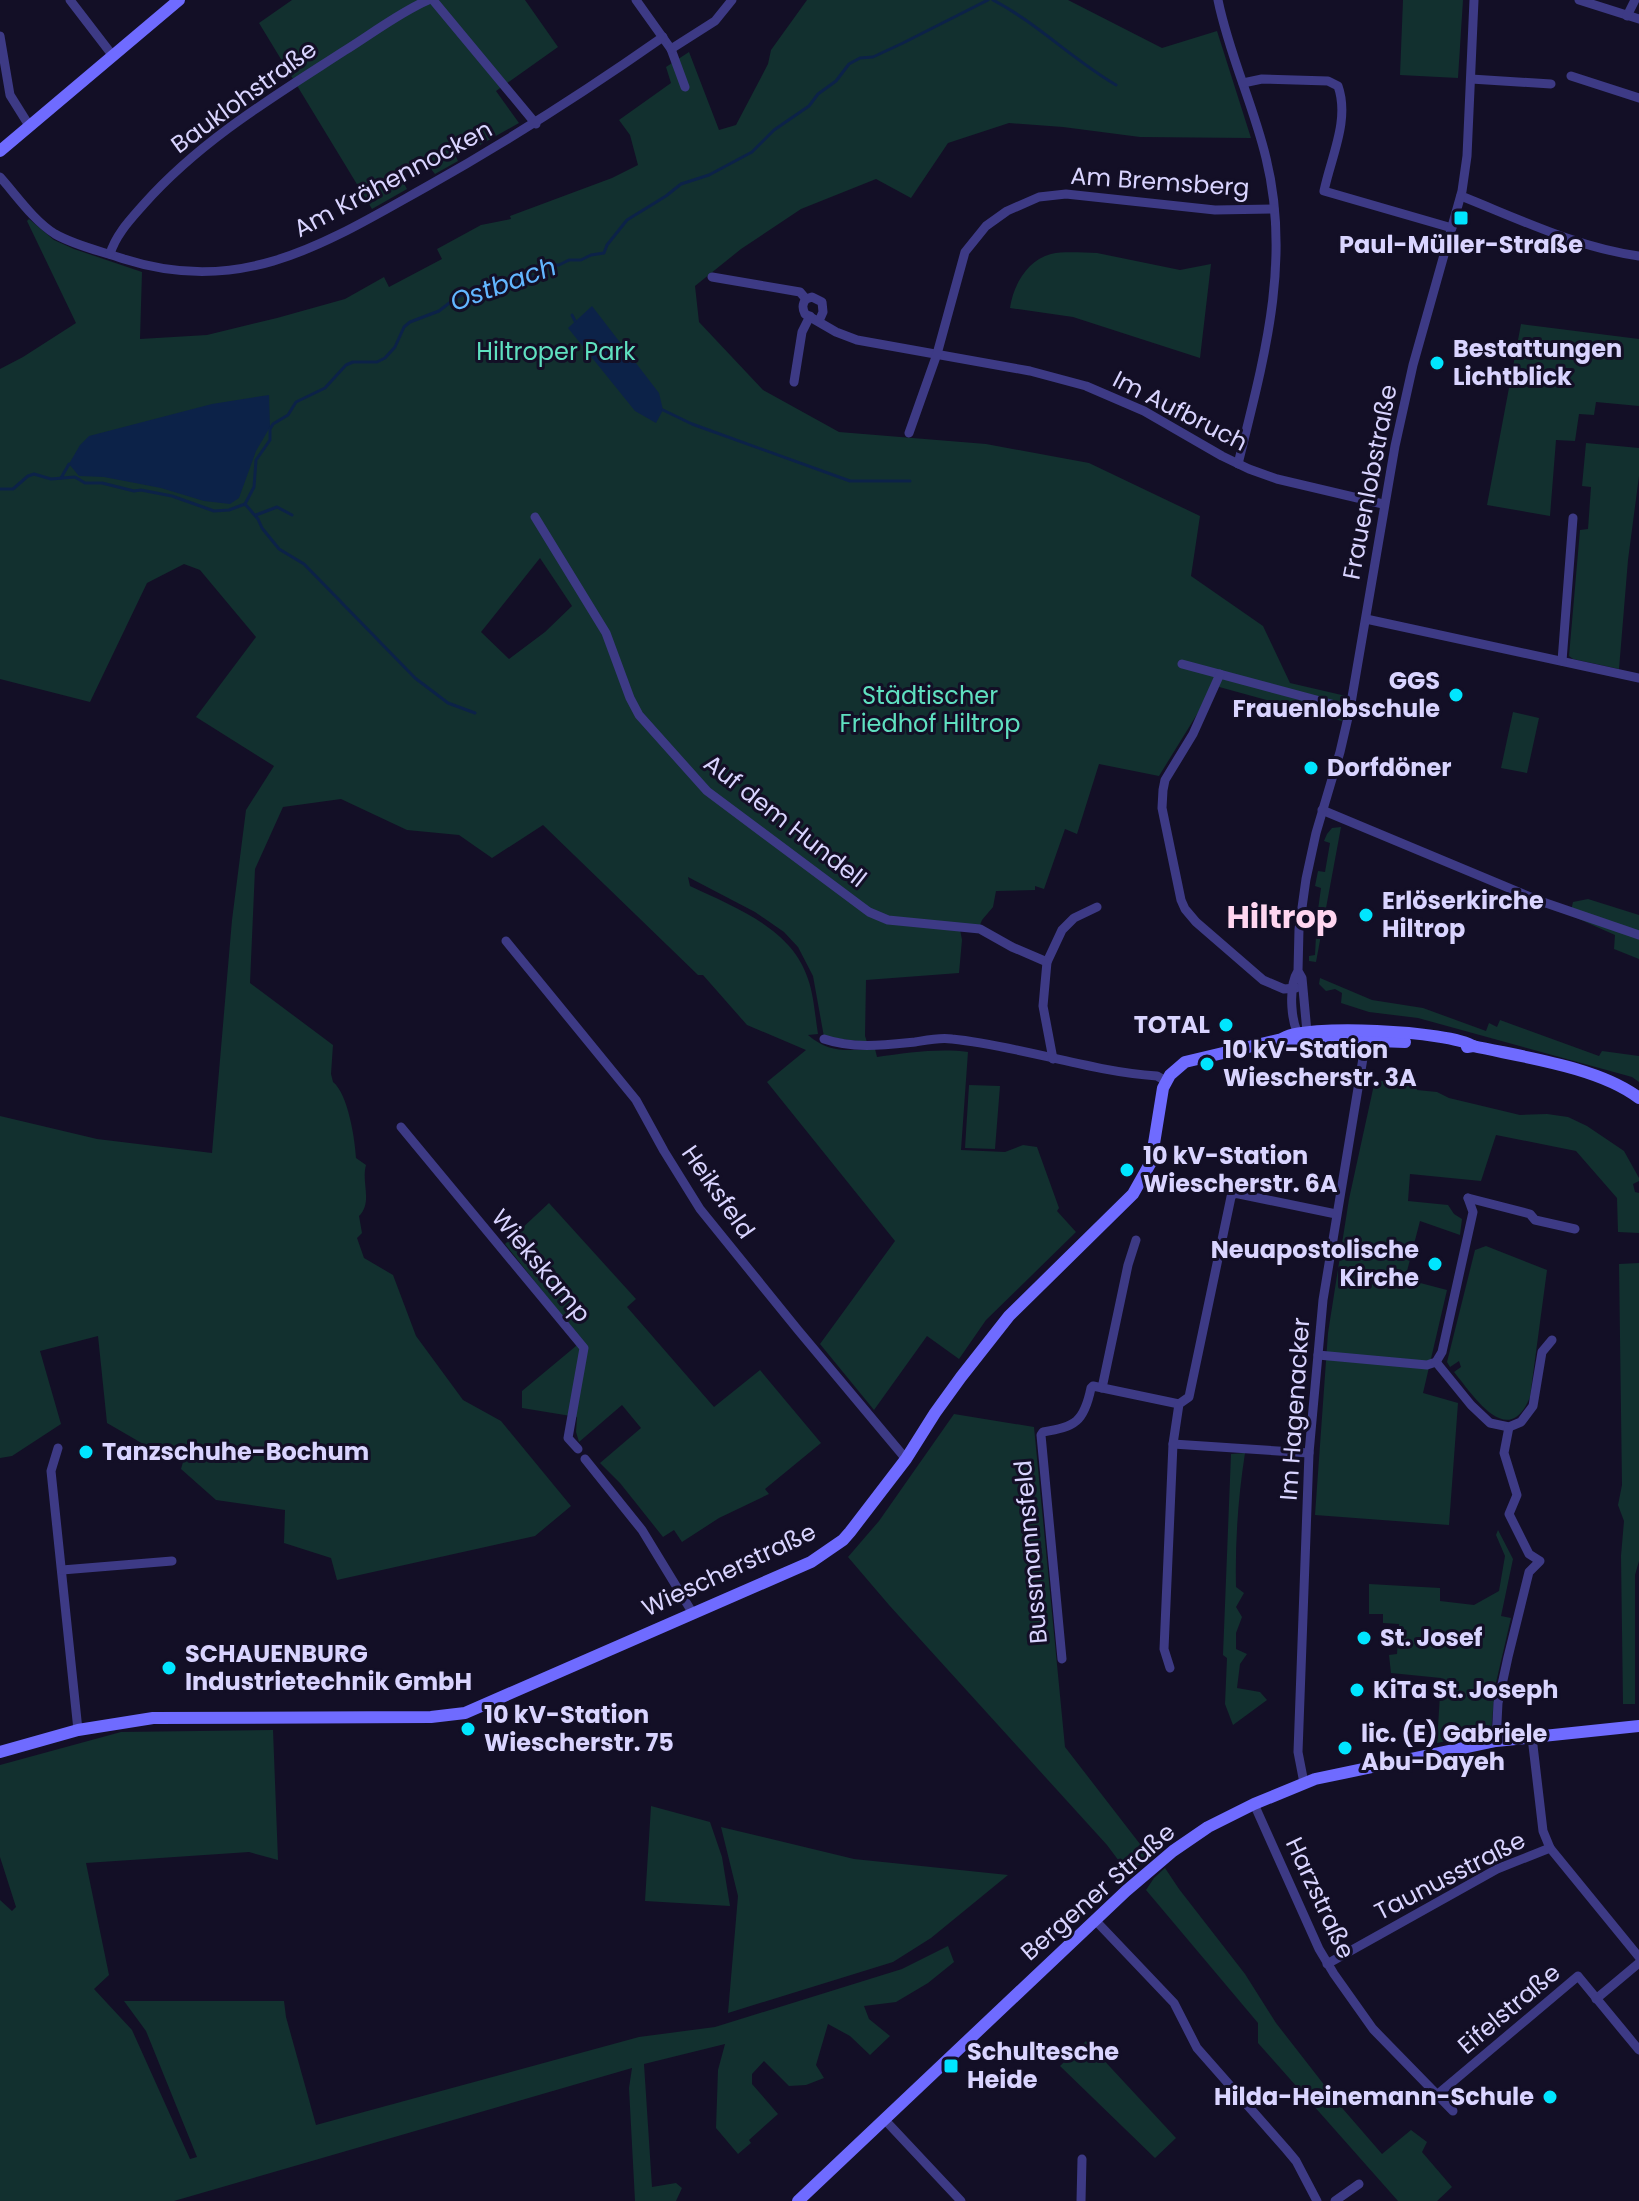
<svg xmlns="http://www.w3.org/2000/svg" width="1639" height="2201" viewBox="0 0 1639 2201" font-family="Poppins,sans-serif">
  <rect width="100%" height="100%" fill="#130f26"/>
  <g fill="#12302f" fill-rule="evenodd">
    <path d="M292 0H525L558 47 496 91 519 123 480 145 471 133 451 146 458 161 435 174 424 160 400 176 407 189 372 209 259 23Z"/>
    <path d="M807 0H1068L1162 48 1217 31 1251 138 1140 137 1063 127 1009 123 948 143 911 198 876 179 801 209 741 249 695 286 699 322 763 390 839 432 986 444 1089 463 1200 516 1191 576 1263 626 1290 683 1346 696 1342 721 1212 685 1199 711 1159 776 1099 764 1077 834 1065 829 1044 889 1035 886V890L996 891 993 907 982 920 980 925 959 924 962 940 959 973 866 980 865 1036 867 1042 824 1037 813 976 798 947 784 932 755 912 688 877 690 886C734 907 792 928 808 979 814 996 815 1016 818 1034L808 1035C830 1054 847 1050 875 1049L877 1057C907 1053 938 1048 968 1052L961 1150 1005 1152 1023 1145 1037 1147 1059 1208 1057 1211 1076 1232 986 1320 959 1359 927 1336 874 1410 820 1344 895 1241 767 1082 806 1050 747 1025 703 975H698L543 825 492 858 459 835 407 830 341 799 283 807 255 869 250 983 333 1045 331 1074 333 1082C348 1094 355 1139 356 1158L366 1165C361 1183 373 1202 359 1216L362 1233 357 1238 364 1258 393 1275 416 1336 463 1400 501 1421 571 1506 535 1536 337 1580 331 1558 284 1543 285 1510 216 1500 181 1469 183 1462 182 1458 178 1460 157 1452 107 1423 98 1336 40 1351 61 1424 12 1456 0 1458V1116L97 1139 212 1153 232 920 246 810 274 766 196 717 256 637 200 570 184 564 147 583 90 702 0 679V369L23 357 76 323 27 221 29 219 54 240 74 249 142 272 140 339 207 335 277 318 345 299 384 277 389 287 442 259 437 249 481 225 511 219 510 216 612 178 638 165 630 135 619 120 671 83 666 67 689 52 719 130 736 125 768 64 771 50ZM540 558 572 606 545 632 509 659 481 632Z"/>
    <path d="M1403 0H1463L1458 78 1400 75Z"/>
    <path d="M1097 253 1180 270 1211 264 1200 358 1073 317 1010 308C1013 286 1027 260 1051 254 1065 251 1083 253 1097 253Z"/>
    <path d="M1521 324 1639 339V406L1596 402 1594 415 1579 414 1575 441 1556 440 1550 516 1487 505Z"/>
    <path d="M1586 443 1639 448V476L1628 560 1619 669 1573 659 1569 656 1580 530 1588 529 1591 487 1582 486Z"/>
    <path d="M1513 712 1539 718 1527 773 1501 768Z"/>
    <path d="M1341 827 1316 962 1309 961V956L1315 955 1317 917 1321 888 1315 886 1318 871 1325 872 1330 843 1324 841 1327 834 1332 828Z"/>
    <path d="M1588 899 1639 915V959L1614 949 1615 935 1570 915 1573 902Z"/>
    <path d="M1320 978 1372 1000 1423 1008 1486 1031 1489 1023 1497 1027 1500 1020 1599 1056 1602 1051 1639 1056V1082L1632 1077 1418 1018 1369 1012 1341 1003 1342 993 1335 989 1326 991 1319 984Z"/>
    <path d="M1375 1080 1416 1086 1417 1090 1437 1092 1449 1098 1520 1115 1547 1114 1568 1117 1587 1126 1624 1151 1639 1178V1181L1633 1184 1635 1192 1639 1193V1233L1618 1232 1617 1198 1576 1151 1496 1135 1481 1181 1410 1174 1408 1201 1448 1205 1454 1214 1462 1219 1460 1235 1420 1221 1405 1279 1447 1290 1423 1393 1458 1403 1449 1525 1315 1515 1328 1333 1349 1199Z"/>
    <path d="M969 1085 1000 1086 995 1149 965 1148Z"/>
    <path d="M549 1203 636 1299 627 1307 714 1407 760 1370 821 1443 765 1489 769 1494 719 1518 682 1542 674 1530 663 1537 620 1483 600 1463 641 1428 622 1405 579 1442 576 1432 577 1417 522 1408V1391L582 1341 505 1244Z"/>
    <path d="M1486 1246 1547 1270 1530 1397C1508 1451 1473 1395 1454 1372L1461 1367 1459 1361 1450 1367 1447 1362 1475 1250Z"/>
    <path d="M1639 1263V1561L1635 1575V1704H1623L1621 1556 1624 1521 1618 1505 1622 1485 1619 1264Z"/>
    <path d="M954 1414 1034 1427 1065 1747 1150 1857 1142 1865H1132L1125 1869 1107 1845 889 1605 848 1557 879 1521Z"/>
    <path d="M1245 1453C1238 1498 1235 1542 1236 1587L1244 1593 1236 1607 1242 1617 1236 1633V1649L1247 1654 1240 1664 1237 1688 1260 1692 1267 1700 1233 1725 1225 1704 1227 1658 1223 1655 1231 1454Z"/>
    <path d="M1498 1530 1513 1559 1501 1616 1511 1618 1495 1687 1491 1732 1437 1743 1441 1678 1391 1673 1389 1655 1397 1654 1399 1624 1383 1623V1614H1369V1584L1440 1588V1601L1474 1605 1499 1591 1505 1556 1496 1535Z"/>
    <path d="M273 1730 278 1860 249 1852 86 1863 109 1975 94 1989 132 2030 190 2159 197 2157 146 2031 124 2001H284L286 2017 316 2125 639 2037 715 2027 902 1969 948 1946 954 1962 928 1983 896 2002 864 2006 869 2019 890 2036 870 2055 850 2036 828 2024 816 2065 824 2078 806 2085 789 2086 764 2061 752 2074V2084L778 2114 749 2140 751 2143 738 2154 716 2128 718 2070 725 2044 644 2064 652 2187 676 2183 682 2188 676 2201H635L629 2088 632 2068 174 2201H0V1900L12 1911 16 1907 0 1857V1765L121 1732Z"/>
    <path d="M651 1806 710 1822 722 1857 730 1906 645 1901Z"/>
    <path d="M721 1827 854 1859 1008 1875 931 1938 893 1962 728 2013 738 1896Z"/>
    <path d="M1165 1868 1179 1889 1245 1974 1276 2023 1343 2109 1382 2154 1411 2130 1427 2142 1422 2152 1452 2187 1437 2201H1398L1258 2043V2023L1146 1890 1154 1878Z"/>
    <path d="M1086 2041 1176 2138 1155 2158 1060 2066Z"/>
  </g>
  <g fill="#0c2248">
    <path d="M592 306 659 393 663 410 656 423 635 411 568 328Z"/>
    <path d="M269 395 270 427 256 451 239 498 230 504 204 501 161 488 104 477 79 476 69 464 80 445 89 436 212 404Z"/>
  </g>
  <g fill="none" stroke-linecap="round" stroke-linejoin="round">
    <g stroke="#0c2248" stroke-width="3">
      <path d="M993 0C1037 23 1073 60 1116 85"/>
      <path d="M572 315 575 321"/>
      <path d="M663 410 692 424 850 481H910"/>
      <path d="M61 478 69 464"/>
      <path d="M0 489H13L28 476 34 474 51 479 75 477 85 483H102L134 491 141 490 172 496 214 511 229 510 245 504 254 487 256 460 270 440V429L273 424 288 415 296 402 325 388 346 365 353 362H377L385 358 395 347 404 327 410 322 439 311 457 297 466 294 487 293 496 288 539 275 547 267 553 265H559L569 260H581L591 255 604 253 607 245 627 220 666 196 681 184 709 175 752 152 774 130 809 106 818 94 836 81 849 64 860 58 873 57 903 43 988 0"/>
      <path d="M245 504 258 519 262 528 279 549 304 564 415 678 448 703 475 713"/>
      <path d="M256 515 277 507 292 515"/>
    </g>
    <g stroke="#3d3a85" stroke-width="9">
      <path d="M70 0 113 56"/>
      <path d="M433 0 536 124"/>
      <path d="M636 0 671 49 685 87"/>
      <path d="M1218 0C1229 54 1253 104 1266 158 1292 263 1263 362 1238 464"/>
      <path d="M1579 0 1639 19"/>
      <path d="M1627 16 1635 0"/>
      <path d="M0 36 10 95 30 127"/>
      <path d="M671 49 715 21 732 0"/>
      <path d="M1571 76 1639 98"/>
      <path d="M1471 79 1551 84"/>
      <path d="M1243 83 1262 79 1328 81 1338 86C1350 120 1331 157 1324 191L1452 228"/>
      <path d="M0 177C17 196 33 220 55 234 76 246 101 251 124 259 243 297 326 243 426 187 508 141 586 91 663 37"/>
      <path d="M1461 196C1519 219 1576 247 1639 256"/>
      <path d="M110 254C116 234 131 219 144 204 201 140 273 97 344 51 370 35 400 12 428 0"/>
      <path d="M712 277 800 292 806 299"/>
      <path d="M819 321 823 312 822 302 812 297 806 299C802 304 802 308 805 314L836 332 857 340 1030 371 1086 386 1144 411 1222 456 1249 469 1277 479 1383 504"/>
      <path d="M794 382 802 332 810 316"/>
      <path d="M909 433 937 354 965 252 986 226 1007 211 1039 197 1066 194 1215 210 1274 209"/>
      <path d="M535 517 606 633 630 698 639 715 707 791 869 912 888 920 980 929 1012 947 1047 962"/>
      <path d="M1366 619 1639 678"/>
      <path d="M1562 661 1573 518"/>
      <path d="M1182 664 1350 709"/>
      <path d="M1220 674 1193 734 1165 780 1163 790 1162 808 1181 900 1185 909 1196 922 1263 980 1284 989 1296 988"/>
      <path d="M1322 810 1540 901 1639 935"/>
      <path d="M506 941 636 1100 664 1151 700 1209 798 1330 906 1459"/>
      <path d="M1298 971 1302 978 1307 1032 1303 1041C1290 1027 1288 987 1298 971L1299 929 1306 879 1316 833 1340 752 1350 709 1395 446 1413 365 1462 191 1467 156 1474 0"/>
      <path d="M824 1039C853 1049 885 1045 915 1042 927 1040 940 1037 952 1039 1021 1046 1087 1071 1157 1076L1166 1081"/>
      <path d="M1053 1059 1043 1006 1047 962 1062 930 1074 918 1097 907"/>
      <path d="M401 1127 584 1348 568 1438 578 1449"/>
      <path d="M1468 1198 1530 1214 1535 1220 1575 1229"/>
      <path d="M1318 1355 1427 1365 1436 1362 1442 1352 1473 1212 1468 1198"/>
      <path d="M1436 1362 1471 1405 1490 1423 1509 1427 1521 1422 1533 1406 1542 1352 1552 1340"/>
      <path d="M1102 1388 1128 1265 1136 1240"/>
      <path d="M1173 1444 1309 1453"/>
      <path d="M58 1448 51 1471 78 1730"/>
      <path d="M585 1459 642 1530 692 1612"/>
      <path d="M62 1570 172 1561"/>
      <path d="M1062 1659 1041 1435 1043 1432C1075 1427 1084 1422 1091 1388L1093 1386 1179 1404"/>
      <path d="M1170 1668 1164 1649 1173 1444 1179 1404 1189 1397 1231 1197 1234 1193 1239 1194 1336 1214"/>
      <path d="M1532 1737 1543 1831 1550 1848 1639 1957"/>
      <path d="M1496 1741 1498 1703 1508 1657 1529 1572 1540 1561 1529 1554 1509 1514 1517 1495 1504 1453 1509 1427"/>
      <path d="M1304 1783 1298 1752 1309 1453 1323 1300 1366 1040"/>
      <path d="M1254 1804 1319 1949 1334 1974 1373 2029 1453 2111"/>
      <path d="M1095 1920 1174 2003 1197 2048 1286 2149 1296 2161 1317 2201"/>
      <path d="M1327 1964 1497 1869 1550 1848"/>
      <path d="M1596 1999 1639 1963"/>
      <path d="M1438 2094 1578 1976 1639 2050"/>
      <path d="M884 2119 961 2201"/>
      <path d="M1081 2201 1082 2159"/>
      <path d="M1335 2201 1359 2184"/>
    </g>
    <g stroke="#6f6bff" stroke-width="12">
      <path d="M0 151 179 0"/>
      <path d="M1282 1039 1289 1043 1325 1039 1405 1042"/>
      <path d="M1467 1047 1473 1046C1522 1057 1599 1067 1639 1098"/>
      <path d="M0 1752 78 1730 153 1718 431 1717 465 1713 811 1562 843 1540 850 1532 906 1459 935 1413 961 1377 1009 1316 1133 1194 1151 1162 1163 1088 1170 1075 1185 1062 1282 1039C1302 1023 1451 1031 1473 1046"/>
      <path d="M798 2201 1126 1891 1173 1851 1208 1827 1254 1804 1315 1779 1496 1741 1639 1726"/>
    </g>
  </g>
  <g fill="#00e5ff" stroke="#130f26" stroke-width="3">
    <rect x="1453" y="210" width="16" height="16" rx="4"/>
    <circle cx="1437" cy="363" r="8"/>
    <circle cx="1456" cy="695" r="8"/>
    <circle cx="1311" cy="768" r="8"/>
    <circle cx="1366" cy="915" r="8"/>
    <circle cx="1226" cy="1025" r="8"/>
    <circle cx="1207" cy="1064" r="8"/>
    <circle cx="1127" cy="1170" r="8"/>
    <circle cx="1435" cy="1264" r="8"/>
    <circle cx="86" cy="1452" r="8"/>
    <circle cx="1364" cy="1638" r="8"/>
    <circle cx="169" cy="1668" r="8"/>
    <circle cx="1357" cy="1690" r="8"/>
    <circle cx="468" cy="1729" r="8"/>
    <circle cx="1345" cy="1748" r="8"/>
    <rect x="943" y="2058" width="16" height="16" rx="4"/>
    <circle cx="1550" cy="2097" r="8"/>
  </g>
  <g text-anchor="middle" stroke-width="6" stroke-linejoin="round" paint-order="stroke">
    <g font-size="24" fill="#d9d4ff" stroke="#130f26">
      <text transform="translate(244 97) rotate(-36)" y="8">Bauklohstraße</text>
      <text transform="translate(393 179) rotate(-28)" y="8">Am Krähennocken</text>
      <text transform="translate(1160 182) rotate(4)" y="8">Am Bremsberg</text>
      <text transform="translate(1180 411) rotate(27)" y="8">Im Aufbruch</text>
      <text transform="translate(1370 482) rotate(-79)" y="8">Frauenlobstraße</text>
      <text transform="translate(785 821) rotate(38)" y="8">Auf dem Hundell</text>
      <text transform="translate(718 1192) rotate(55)" y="8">Heiksfeld</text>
      <text transform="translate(541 1266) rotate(50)" y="8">Wiekskamp</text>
      <text transform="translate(1295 1409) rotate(-86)" y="8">Im Hagenacker</text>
      <text transform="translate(1031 1552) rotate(-95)" y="8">Bussmannsfeld</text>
      <text transform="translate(729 1570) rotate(-25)" y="8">Wiescherstraße</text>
      <text transform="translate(1450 1876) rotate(-27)" y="8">Taunusstraße</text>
      <text transform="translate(1098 1892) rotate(-41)" y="8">Bergener Straße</text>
      <text transform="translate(1320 1898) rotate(65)" y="8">Harzstraße</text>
      <text transform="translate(1509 2009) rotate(-40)" y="8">Eifelstraße</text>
    </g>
    <g font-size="24" font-weight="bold" fill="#d9d4ff" stroke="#130f26" text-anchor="start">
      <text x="1461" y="253" text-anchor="middle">Paul-Müller-Straße</text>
      <text x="1453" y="357">Bestattungen<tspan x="1453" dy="28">Lichtblick</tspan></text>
      <text x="1440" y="689" text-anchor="end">GGS<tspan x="1440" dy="28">Frauenlobschule</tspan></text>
      <text x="1327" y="776">Dorfdöner</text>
      <text x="1382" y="909">Erlöserkirche<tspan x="1382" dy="28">Hiltrop</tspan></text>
      <text x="1210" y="1033" text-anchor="end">TOTAL</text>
      <text x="1223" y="1058">10 kV-Station<tspan x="1223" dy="28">Wiescherstr. 3A</tspan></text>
      <text x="1143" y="1164">10 kV-Station<tspan x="1143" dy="28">Wiescherstr. 6A</tspan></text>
      <text x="1419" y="1258" text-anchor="end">Neuapostolische<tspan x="1419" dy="28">Kirche</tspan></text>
      <text x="102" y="1460">Tanzschuhe-Bochum</text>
      <text x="1380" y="1646">St. Josef</text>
      <text x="185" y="1662">SCHAUENBURG<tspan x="185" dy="28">Industrietechnik GmbH</tspan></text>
      <text x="1373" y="1698">KiTa St. Joseph</text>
      <text x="484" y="1723">10 kV-Station<tspan x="484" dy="28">Wiescherstr. 75</tspan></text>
      <text x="1361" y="1742">lic. (E) Gabriele<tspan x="1361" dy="28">Abu-Dayeh</tspan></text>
      <text x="967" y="2060">Schultesche<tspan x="967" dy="28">Heide</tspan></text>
      <text x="1534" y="2105" text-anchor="end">Hilda-Heinemann-Schule</text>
    </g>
    <g font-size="24" fill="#5fe0c0" stroke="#130f26">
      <text x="556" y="360">Hiltroper Park</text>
      <text x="930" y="704">Städtischer<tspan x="930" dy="28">Friedhof Hiltrop</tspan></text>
    </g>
    <g font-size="26" font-style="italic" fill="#62b6ff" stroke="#130f26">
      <text transform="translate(503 284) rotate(-20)" y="9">Ostbach</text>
    </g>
    <g font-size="32" font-weight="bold" fill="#ffd6f0" stroke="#130f26">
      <text x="1282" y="928">Hiltrop</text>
    </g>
  </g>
</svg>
